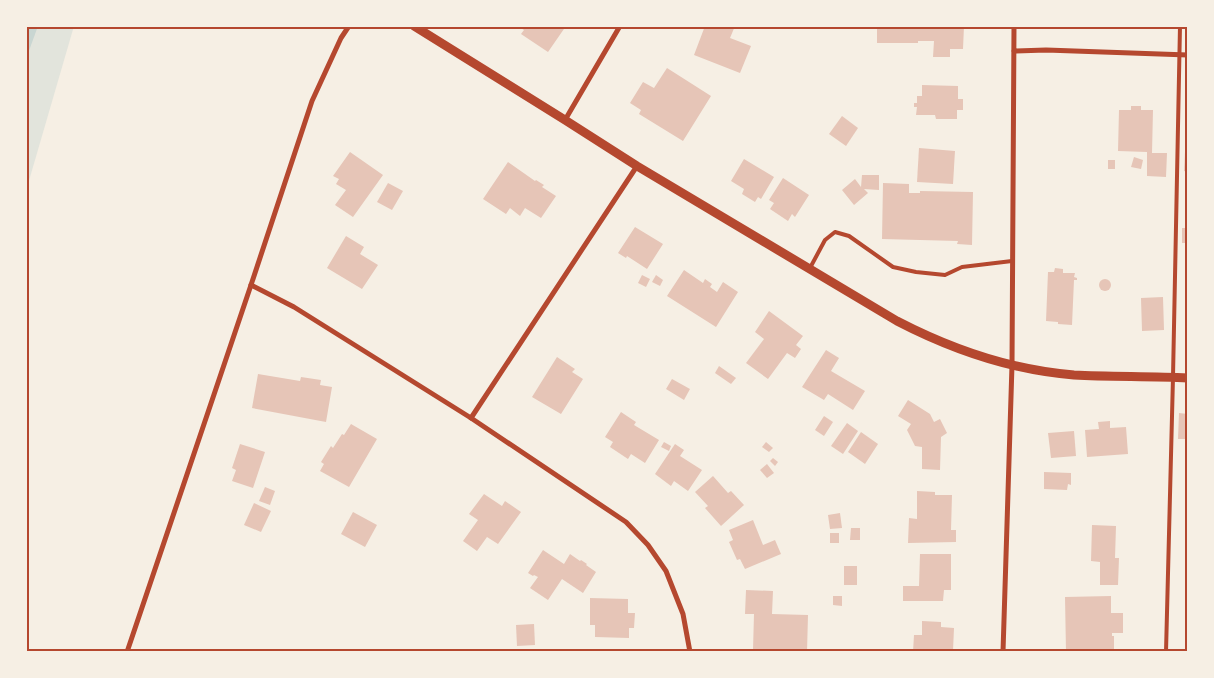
<svg xmlns="http://www.w3.org/2000/svg" width="1214" height="678" viewBox="0 0 1214 678" font-family="Ubuntu,sans-serif">
  <rect width="100%" height="100%" fill="#f6efe4"/>
  <path fill="#e2e4dc" d="M26 26H74L26 191Z"/>
  <path fill="#c9d6d2" d="M26 26H38L26 59Z"/>
  <g fill="#e6c5b7">
    <path d="M518 26H566L548 52 521 34 524 30Z"/>
    <path d="M705 26H735L730 38 751 46 740 73 694 55Z"/>
    <path d="M877 26H964L963 49H950V57H933L934 41H918V43H877Z"/>
    <path d="M667 68 711 96 683 141 639 114 641 110 630 103 643 82 654 88Z"/>
    <path d="M922 85 958 86V99H963V110H957V119H936L935 115H916L917 107H914V103H917V96H922Z"/>
    <path d="M1131 106H1141V110H1153L1152 153H1167L1166 177 1147 176V152L1118 151 1119 110H1131Z"/>
    <path d="M842 116 858 128 846 146 829 134Z"/>
    <path d="M919 148 955 151 953 184 917 182Z"/>
    <path d="M350 152 383 175 353 217 335 205 346 190 336 184 339 179 333 176Z"/>
    <path d="M1185 152H1188V172L1184 171Z"/>
    <path d="M1134 157 1143 160 1141 169 1131 167Z"/>
    <path d="M744 159 774 177 761 199 758 197 755 202 742 194 744 189 731 181Z"/>
    <rect x="1108" y="160" width="7" height="9"/>
    <path d="M508 162 535 181 536 180 544 185 542 187 556 196 541 218 525 208 520 216 510 208 506 214 483 199Z"/>
    <path d="M862 175H879V190L864 189 868 193 854 205 842 190 855 179 861 187Z"/>
    <path d="M783 178 809 195 795 217 792 214 788 221 770 209 774 203 769 200Z"/>
    <path d="M388 183 403 191 392 210 377 202Z"/>
    <path d="M883 183 909 184V193H920V191L973 192 972 245 957 244 958 241 882 239Z"/>
    <path d="M635 227 663 244 647 269 627 256 626 258 618 253Z"/>
    <rect x="1182" y="228" width="6" height="15"/>
    <path d="M346 236 364 247 360 254 378 265 362 289 327 268Z"/>
    <path d="M1055 268 1063 269V273H1075L1074 277 1077 278V280H1074L1072 325 1058 324V322L1046 321 1048 272H1054Z"/>
    <path d="M684 270 703 283 705 279 712 284 710 287 717 292 723 282 738 292 716 327 667 296Z"/>
    <path d="M642 275 650 279 646 287 638 283Z"/>
    <path d="M656 275 663 280 660 286 652 282Z"/>
    <circle cx="1105" cy="285" r="6"/>
    <path d="M1163 297 1164 330 1142 331 1141 298Z"/>
    <path d="M769 311 803 336 796 345 801 349 795 358 787 353 768 379 746 363 764 339 755 332Z"/>
    <path d="M826 350 839 358 831 371 865 391 853 410 828 394 824 400 802 387Z"/>
    <path d="M557 357 575 369 572 372 583 379 561 414 532 397Z"/>
    <path d="M719 366 736 378 731 384 715 373Z"/>
    <path d="M258 374 300 381 301 377 321 380 320 385 332 387 326 422 252 408Z"/>
    <path d="M672 379 690 389 684 400 666 389Z"/>
    <path d="M908 400 930 414 934 422 940 419 947 433 941 437 940 470 922 469V447L915 446 907 430 911 424 898 416Z"/>
    <path d="M621 412 636 422 634 425 659 440 645 463 631 454 628 459 610 447 613 442 605 437Z"/>
    <path d="M1179 413 1188 414V439H1178Z"/>
    <path d="M824 416 833 422 824 436 815 430Z"/>
    <path d="M1110 421V428L1126 427 1128 454 1087 457 1085 430 1099 429 1098 422Z"/>
    <path d="M847 423 858 431 843 454 831 446Z"/>
    <path d="M351 424 377 439 349 487 320 471 324 464 321 462 331 446 333 448 342 434 344 435Z"/>
    <path d="M1074 431 1076 456 1051 458 1048 433Z"/>
    <path d="M861 432 878 444 865 464 848 452Z"/>
    <path d="M664 442 671 446 669 451 661 447Z"/>
    <path d="M766 442 773 448 769 452 762 447Z"/>
    <path d="M240 444 265 452 253 488 232 481 236 470 232 468Z"/>
    <path d="M675 444 684 450 680 456 702 470 688 491 674 481 671 486 655 474Z"/>
    <path d="M773 458 778 462 775 466 770 461Z"/>
    <path d="M767 464 774 473 767 478 760 470Z"/>
    <path d="M1044 472 1071 473V485L1068 484 1067 490 1044 489Z"/>
    <path d="M713 476 728 493 731 491 744 505 721 526 705 508 708 506 695 492Z"/>
    <path d="M265 487 275 491 270 505 259 501Z"/>
    <path d="M917 491 935 492V495H952L951 530H956V542L908 543 909 518 917 519Z"/>
    <path d="M484 494 502 506 505 501 521 512 498 544 487 537 477 551 463 541 478 520 469 514Z"/>
    <path d="M254 503 271 511 261 532 244 525Z"/>
    <path d="M353 512 377 525 365 547 341 534Z"/>
    <path d="M840 513 842 528 830 529 828 515Z"/>
    <path d="M753 520 763 545 775 540 781 554 745 569 740 559 737 560 729 542 733 540 729 530Z"/>
    <path d="M1092 525 1116 526 1115 558H1119L1118 585H1100V562L1091 561Z"/>
    <path d="M851 528H860V540H850Z"/>
    <rect x="830" y="533" width="9" height="10"/>
    <path d="M543 550 564 564 570 554 580 561 581 560 587 564 586 565 596 572 583 593 562 579 548 600 530 588 538 577 534 575 533 576 528 573Z"/>
    <path d="M920 554H951V590H944L943 601H903V586H919Z"/>
    <rect x="844" y="566" width="13" height="19"/>
    <path d="M746 590 773 591 772 614 808 615 807 652 753 650 754 614H745Z"/>
    <path d="M833 596H842V606L833 605Z"/>
    <path d="M1111 596V613H1123V633H1112V636H1114V652H1066L1065 597Z"/>
    <path d="M590 598 628 599V613H635L634 628H629V638L595 637V625H590Z"/>
    <path d="M922 621 941 622V627L954 628 953 651 913 652 914 635H922Z"/>
    <path d="M534 624 535 645 517 646 516 625Z"/>
  </g>
  <g fill="none" stroke-linecap="round" stroke-linejoin="round">
    <g stroke="#b5482f" stroke-width="4">
      <path d="M810 268 825 240 835 232 849 236 893 267 916 272 945 275 962 267 1012 261"/>
      <path d="M1166 652 1173 377 1180 26"/>
    </g>
    <g stroke="#b5482f" stroke-width="5">
      <path d="M1014 51 1046 50 1188 55"/>
      <path d="M565 120 620 26"/>
      <path d="M251 285 294 307 471 418 626 522 648 545 666 571 683 614 690 652"/>
      <path d="M471 418 637 166"/>
      <path d="M127 652 251 285 312 101 341 38 349 26"/>
      <path d="M1003 652 1012 365 1014 26"/>
    </g>
    <path stroke="#b5482f" stroke-width="9" d="M414 26 565 120 637 166 897 321C953 350 1010 370 1074 375 1112 377 1150 376 1188 378"/>
  </g>
  <rect width="1214" height="678" fill="none" stroke="#f6efe4" stroke-width="55"/>
  <rect x="28" y="28" width="1158" height="622" fill="none" stroke="#b5482f" stroke-width="2"/>
</svg>
